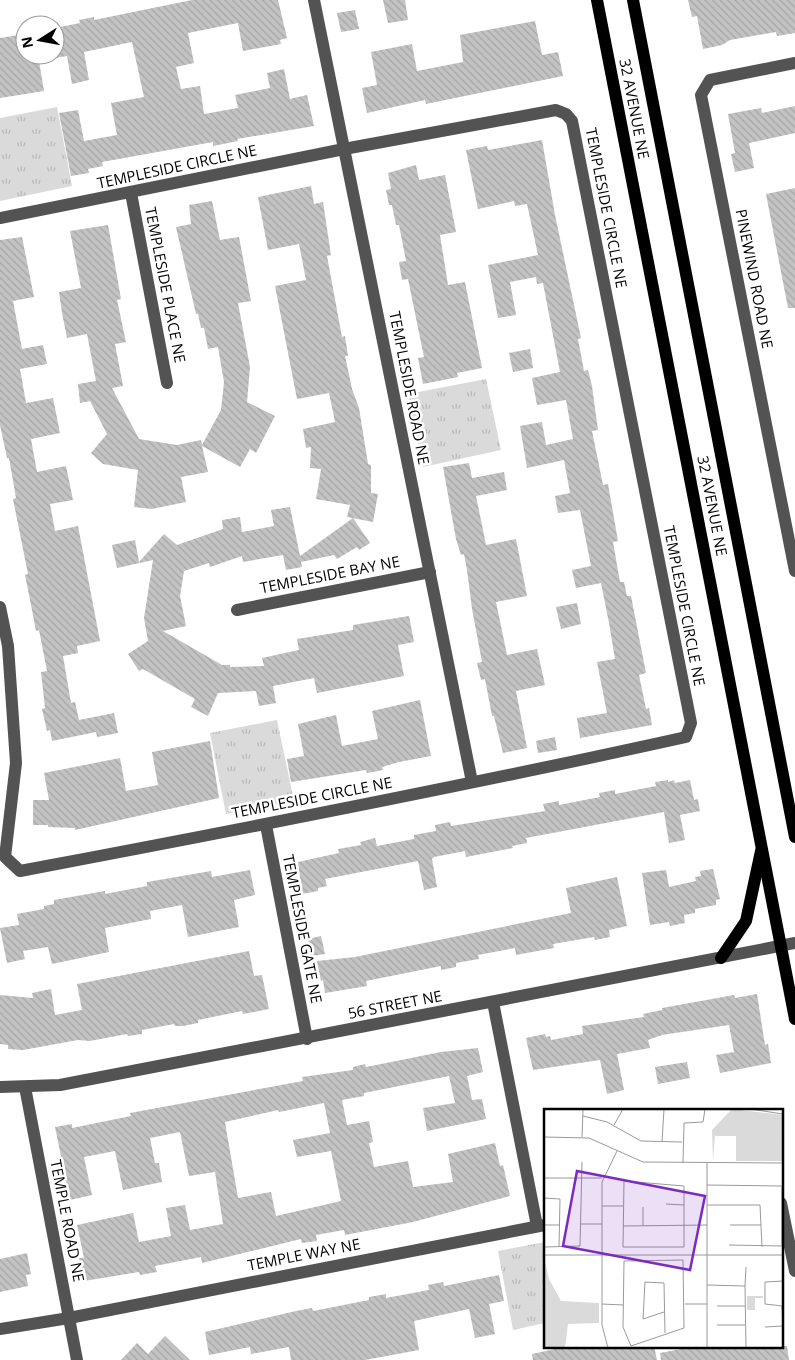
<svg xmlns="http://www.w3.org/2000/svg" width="795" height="1360" viewBox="0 0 795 1360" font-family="'Open Sans',sans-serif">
  <defs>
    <pattern id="grass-tufts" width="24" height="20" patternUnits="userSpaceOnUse" patternTransform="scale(1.25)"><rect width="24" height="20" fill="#dadada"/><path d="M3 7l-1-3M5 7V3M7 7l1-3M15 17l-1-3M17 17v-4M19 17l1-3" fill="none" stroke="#b9b9b9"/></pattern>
    <pattern id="building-back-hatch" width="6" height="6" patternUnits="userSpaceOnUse" patternTransform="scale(1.25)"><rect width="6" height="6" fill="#c3c3c3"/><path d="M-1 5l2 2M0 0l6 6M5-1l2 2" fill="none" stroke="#a6a6a6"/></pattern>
  </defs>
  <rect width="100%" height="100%" fill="#fff"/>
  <g fill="url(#grass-tufts)">
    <path d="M57 107 72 186 0 201V118Z"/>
    <path d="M486 379 501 450 423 467 408 394Z"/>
    <path d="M277 720 294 801 226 814 210 733Z"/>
    <path d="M545 1242V1323L513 1330 498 1251Z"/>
  </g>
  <g fill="url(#building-back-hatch)" fill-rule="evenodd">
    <path d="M192 0H278L287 38 280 40 281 44 243 51 238 23 188 33 194 63 176 67 181 89 200 86 204 114 238 108 235 95 270 88 267 73 284 69 290 99 307 95 314 126 237 139 238 141 213 146V142L102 162 103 166 88 169 89 173 71 176 59 113 78 110 84 141 117 135 111 103 144 97 132 42 84 52 89 80 72 84 67 56 55 58V28L80 23 79 20 94 17V20Z"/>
    <path d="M383 0H405L408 20 388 23Z"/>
    <path d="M688 0H795V33L777 36 776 32 730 40 722 45 703 49 697 16 692 17Z"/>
    <path d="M355 10 359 29 341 32 337 13Z"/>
    <path d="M535 21 542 55 558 52 563 76 426 104 425 100 367 113 362 88 377 85 371 52 412 44 417 71 463 62 460 35Z"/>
    <path d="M25 34V55H38L44 91 0 98V38Z"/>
    <path d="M795 106V133L749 143 754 168 735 172 731 154 735 153 728 114 761 108 762 113Z"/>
    <path d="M542 140 555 215 581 338 578 339 584 371 588 370 592 386 598 430 592 431 603 485 608 484 618 541 613 542 620 582H624L627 596H631L646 673 639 675 646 709 649 708 652 725 580 738 577 718 607 713 597 662 615 659 609 623 601 583 576 588 572 570 591 566 580 510 558 513 555 496 570 493 564 460 527 468 520 426 542 422 546 445 573 439 566 400 537 405 532 378 560 372 543 283 537 284 536 277 510 282 516 315 498 318 488 265 538 255 527 204 515 206 514 201 478 209 466 150 487 146 488 150Z"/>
    <path d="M416 165 419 180 445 175 456 232 440 235 448 285 465 282 482 368 457 373 458 377 423 384 418 358 424 357 408 279 402 280 399 262 406 261 399 225H396L392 205H389L386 190 391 189 388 173Z"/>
    <path d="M311 186 314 204 323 202 331 255 327 256 342 337 345 336 348 356H345L352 389 359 408 368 464 371 465V493L378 494 373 522 347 517 350 505 316 499 321 469 310 468 311 447 306 448 303 429 335 422 329 393 297 399 275 286 306 280 299 244 268 250 258 197Z"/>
    <path d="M795 188V308H788L766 194Z"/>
    <path d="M212 201 220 240 239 237 251 301 238 303 250 367 247 402 275 416 256 453 250 449 240 467 202 446 208 472 181 477 186 502 152 509 134 507 138 470 103 464 91 453 107 434 90 401 80 403 78 384 96 381 87 334 67 338 62 313 59 292 81 288 70 231 108 225 121 299 117 300 126 342 115 344 123 386 112 388 139 439 177 445 201 440 202 445 221 410 224 382 218 347 208 349 204 328H201L198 314H196L176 227 191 224 189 205Z"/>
    <path d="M22 237 34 297 13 301 22 349 43 345 47 364 20 369 26 403 53 398 60 433 31 439 37 472 66 466 73 500 50 504 55 531 78 526 100 641 77 646 78 653 63 656 71 703 75 702 79 720 114 713 118 733 97 737 96 732 52 741 50 730 47 731 42 709 45 708 41 672 47 671 39 630 36 631 32 610 25 575 28 574 13 499 16 498 9 458H7L0 425V240Z"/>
    <path d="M530 349 533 368 513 372 509 353Z"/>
    <path d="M469 463 472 478 504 472 507 490 476 496 482 525 486 545 516 539 527 596 496 602 507 655 537 649 545 685 516 691 527 748 503 753 494 716H492L485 679 481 680 477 663 482 662 472 609 467 570 464 554 461 555 456 539 443 467Z"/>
    <path d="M290 507 300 556 353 518 370 543 359 550 357 547 337 559 334 555 301 562 302 567 286 570 283 555 243 562 242 556 210 567 209 563 184 571 180 596 186 626 163 631 222 665H230V667L264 666 262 658 299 650 297 639 353 630V625L409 616 414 642 398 645 404 676 317 693 314 678 273 686 276 703 259 706 256 691 218 693 208 716 191 707 195 699 143 669 139 671 128 654 148 641 144 618 153 560 117 568 112 545 135 540 139 562 164 534 177 545 223 529 222 520 240 517 242 532 274 526 271 510Z"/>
    <path d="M577 603 581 624 561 629 556 607Z"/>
    <path d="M420 700 431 756 399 762 382 767 383 770 367 773 366 770 291 782 287 759 304 756 298 724 336 715 342 746 378 739 372 711Z"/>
    <path d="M555 737 557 750 538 753 536 741Z"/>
    <path d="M210 741 219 798 75 830V828L48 827V825H33V800H49L44 773 120 758 126 791 158 785 152 752Z"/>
    <path d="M668 780V782L674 780 675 783 690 780 694 800 698 799 700 811 680 815 685 840 669 843 664 812 526 838 527 843 512 846 513 848 466 857 465 851 434 857 432 859 437 887 424 890 418 861 325 879 327 886 318 888V891L302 894 298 862 339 853 338 849 361 845 360 842 375 838 377 846 414 839V835L436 831 435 825 450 822 451 826 545 811 543 804 559 801V805L600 797 599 793 615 790V794L656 786 655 782Z"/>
    <path d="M713 869 720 899 716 900V905L695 909V913L684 915 685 923 670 926 669 922 650 925 642 873 666 870 669 887 696 881 695 877 701 876 700 871Z"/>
    <path d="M250 870 255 895 234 900 239 927 188 937 182 905 150 911 151 919 105 928 109 952 52 964 48 947 23 951 25 959 7 963 0 928 19 925 17 914 44 909V906L54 904V900L105 891V894L147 886V882L211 871 212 877Z"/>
    <path d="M617 877 627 926 609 930 610 937 595 940 594 937 553 944 554 948 516 955 515 948 478 955 479 959 456 963V967L441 970V966L366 981 367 986 325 993 323 980 321 981 317 961 355 957 571 913 566 888Z"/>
    <path d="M321 936 325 954 312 956 308 939Z"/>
    <path d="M249 951 254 976 262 975 269 1009 243 1014 242 1011 198 1020V1023L183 1026H175L174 1024 142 1030V1034L128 1036 127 1034 90 1041 78 1040 23 1050 8 1049V1045L0 1044V995L33 998 32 993 51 989 55 1015 82 1010 77 984Z"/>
    <path d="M757 994 765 1045 768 1044 771 1063 720 1073 716 1055 734 1052 729 1025 662 1035 648 1040 650 1048 617 1054 624 1090 607 1094 600 1060 533 1070 526 1038 545 1034 546 1037 550 1036 551 1040 583 1034 582 1026 644 1017 643 1014 662 1010V1008L734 995 735 998Z"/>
    <path d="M478 1048 483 1072 467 1076 472 1100 482 1099 486 1119 427 1131 423 1108 455 1103 449 1076 364 1093V1096L342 1100 347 1125 369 1121 373 1142 369 1143 374 1167 408 1161 413 1187 453 1182 448 1154 495 1143 500 1166 503 1165 510 1196 413 1222 345 1235 344 1230 316 1235 317 1241 302 1243 301 1239 202 1263 201 1257 155 1266 157 1272 140 1275 139 1272 84 1281 79 1258H84L77 1225 133 1213 139 1242 171 1236 166 1208 185 1205 190 1230 223 1224 215 1172 189 1176 180 1132 150 1138 155 1163H159L162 1182 123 1190 115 1151 84 1157 92 1195 70 1200 55 1127 72 1124V1128L131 1116 130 1113 303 1081 302 1077 353 1070V1067L365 1064 366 1067 441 1052ZM324 1103 330 1133 293 1140 297 1157 331 1151 341 1201 276 1216 271 1192 238 1198 225 1122 278 1110 279 1112Z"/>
    <path d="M687 1062 690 1078 658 1084 655 1067Z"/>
    <path d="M27 1253 31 1274 26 1275 28 1286 0 1292V1259Z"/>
    <path d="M499 1275 504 1301 489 1304 495 1334 475 1338 469 1309 414 1321 419 1350 365 1360H291L289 1347 251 1354 250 1347 209 1355 205 1332 296 1311 312 1308 313 1311 369 1300V1297L386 1294V1298L429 1290 428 1285 443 1282 444 1286Z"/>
    <path d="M165 1336 190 1360H121L137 1343 148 1354Z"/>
    <path d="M569 1346H654L657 1360H533L532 1354Z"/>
    <path d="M697 1346H787L789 1360H661L660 1353Z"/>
  </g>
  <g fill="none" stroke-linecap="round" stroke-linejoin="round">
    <g stroke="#535353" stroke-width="12">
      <path d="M314 0 472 782"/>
      <path d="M795 63 710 80 701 95 795 571"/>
      <path d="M131 193 167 383"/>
      <path d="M0 218 344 149 556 110 566 114 572 121 691 723 686 737C465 786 243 829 20 871L5 857 16 763 8 646 0 607"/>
      <path d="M237 610 430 572"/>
      <path d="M266 825 307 1039"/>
      <path d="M493 1002 537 1226"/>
      <path d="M0 1087 60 1085 795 943"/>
      <path d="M25 1087 77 1360"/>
      <path d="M781 1203 795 1271"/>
      <path d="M0 1329 69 1318 545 1225"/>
    </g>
    <g stroke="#000" stroke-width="12">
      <path d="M597 0 795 1019"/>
      <path d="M633 0 795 837"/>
      <path d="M721 958 746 921 761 851"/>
    </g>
  </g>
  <g text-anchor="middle" stroke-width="5" stroke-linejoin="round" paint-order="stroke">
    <g font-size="15" fill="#000" stroke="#fff">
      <text transform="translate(634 109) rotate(79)" y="5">32 AVENUE NE</text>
      <text transform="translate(177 167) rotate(-12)" y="5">TEMPLESIDE CIRCLE NE</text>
      <text transform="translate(606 208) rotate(79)" y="5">TEMPLESIDE CIRCLE NE</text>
      <text transform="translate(754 279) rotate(79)" y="5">PINEWIND ROAD NE</text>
      <text transform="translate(165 285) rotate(79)" y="5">TEMPLESIDE PLACE NE</text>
      <text transform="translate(409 388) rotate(79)" y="5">TEMPLESIDE ROAD NE</text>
      <text transform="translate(712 506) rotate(79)" y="5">32 AVENUE NE</text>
      <text transform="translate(330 575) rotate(-11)" y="5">TEMPLESIDE BAY NE</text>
      <text transform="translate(684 606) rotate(79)" y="5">TEMPLESIDE CIRCLE NE</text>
      <text transform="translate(312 798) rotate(-11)" y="5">TEMPLESIDE CIRCLE NE</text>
      <text transform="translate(302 929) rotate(79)" y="5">TEMPLESIDE GATE NE</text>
      <text transform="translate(395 1005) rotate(-11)" y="5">56 STREET NE</text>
      <text transform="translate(67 1221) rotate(79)" y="5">TEMPLE ROAD NE</text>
      <text transform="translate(304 1255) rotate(-11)" y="5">TEMPLE WAY NE</text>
    </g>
  </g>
  <g transform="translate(544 1109)">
    <rect width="239" height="239" fill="#fff"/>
    <path d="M188 0 239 6V52H192V27H171L169 52 168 21ZM0 149 5 170 17 192 55 194V214L24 215 21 239H0ZM203 187H219V189H211V201H203Z" fill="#dadada"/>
    <path d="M220 25 239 27 236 49H220ZM21 197H52V212H21ZM10 211H16V227L0 228 1 217Z" fill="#dadada"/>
    <path fill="none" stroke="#999" stroke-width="1" d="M206 0 239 5M39 7 63 13 97 32 138 33M70 16 79 0M0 28 45 29 99 53 239 54M38 28 39 0M118 33 120 0M139 54 140 14 159 13 161 0M163 54V239M0 69H58M80 72 140 77V138H79ZM163 76 238 77V137L185 136M0 89 16 90 15 138M122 95 140 96M163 96H216L218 138M58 97H79M99 98V117M36 115H58M0 116H16M186 116H217M79 117 163 116M0 138 36 137 38 53M0 146H239M139 151 140 219 87 237 79 218 80 152ZM239 172 221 173V195L238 197 239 217M163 176 201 177 202 239M201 177 202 158M58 195 79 196M141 195H163M173 197H201M120 203 99 210 101 173 120 174 121 224M173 216H201M221 218 238 217M64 239 58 216V73L73 42M150 239H209"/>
    <path fill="#7b2cbf" fill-opacity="0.15" stroke="#7b2cbf" stroke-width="2.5" d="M33 62 161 87 146 161 19 137Z"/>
    <rect width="239" height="239" fill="none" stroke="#000" stroke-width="2.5"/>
  </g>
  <g transform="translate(40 40) rotate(259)"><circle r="24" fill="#ffffff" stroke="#999999"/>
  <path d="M0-4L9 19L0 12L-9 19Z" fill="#000000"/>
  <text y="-8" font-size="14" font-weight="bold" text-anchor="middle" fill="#000000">N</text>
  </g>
</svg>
